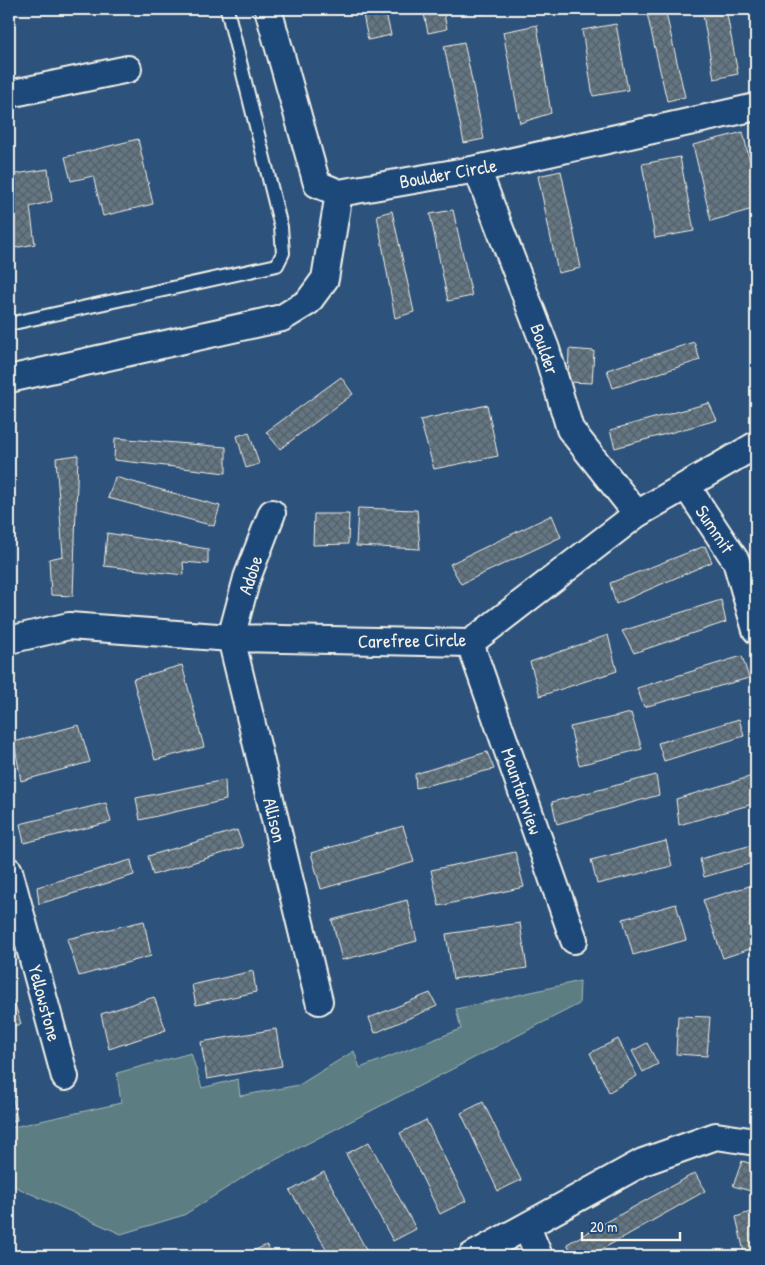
<svg xmlns="http://www.w3.org/2000/svg" width="765" height="1265" viewBox="0 0 765 1265" font-family="'Patrick Hand',sans-serif">
  <defs>
    <pattern id="building-cross-hatch" width="8" height="8" patternUnits="userSpaceOnUse" patternTransform="scale(1.25)"><rect width="8" height="8" fill="#637684"/><path d="M0 0l8 8M0 8l8-8" fill="none" stroke="#565f65"/></pattern>
  </defs>
  <rect width="100%" height="100%" fill="#2d537c"/>
  <filter id="ink" filterUnits="userSpaceOnUse"><feTurbulence type="fractalNoise" baseFrequency=".02" numOctaves="2"/><feDisplacementMap in="SourceGraphic" scale="10" xChannelSelector="R" yChannelSelector="G"/><feConvolveMatrix kernelMatrix="1 2 1 2 8 2 1 2 1" color-interpolation-filters="sRGB"/></filter>
  <g filter="url(#ink)">
    <path fill="#5c7e83" stroke="#a8b8b6" d="M580 981 579 1004 250 1173 184 1215 121 1234 9 1184V1128L121 1103 117 1073 191 1053 202 1088 238 1079 240 1096 299 1085 354 1051 360 1068 461 1029 456 1009Z"/>
    <g fill="url(#building-cross-hatch)" stroke="#f4f1e8">
      <path d="M362 9H385L391 35 368 40Z"/>
      <path d="M423 9H443L447 29 428 33Z"/>
      <path d="M479 9H507L480 14Z"/>
      <path d="M646 9H665L685 97 667 101Z"/>
      <path d="M702 9H726L738 74 714 79Z"/>
      <path d="M616 24 628 90 593 96 582 30Z"/>
      <path d="M537 25 551 113 520 123 503 32Z"/>
      <path d="M464 42 484 139 464 143 444 46Z"/>
      <path d="M743 132 756 189V208L711 221 693 145Z"/>
      <path d="M138 139 153 204 103 216 93 176 71 181 65 157Z"/>
      <path d="M680 157 694 231 655 238 642 164Z"/>
      <path d="M48 169 52 201 30 207 35 244 9 249V175Z"/>
      <path d="M561 171 581 268 558 273 538 176Z"/>
      <path d="M453 210 472 296 448 301 430 214Z"/>
      <path d="M392 211 414 312 395 318 377 215Z"/>
      <path d="M694 342 700 360 613 388 607 370Z"/>
      <path d="M569 349 594 351 592 383 568 382Z"/>
      <path d="M341 377 353 394 280 449 266 432Z"/>
      <path d="M709 403 717 420 615 448 610 430Z"/>
      <path d="M487 405 498 456 434 469 420 420Z"/>
      <path d="M249 432 259 464 246 468 237 436Z"/>
      <path d="M115 438 226 447V473L114 460Z"/>
      <path d="M78 455 73 596 51 595 49 559 63 556 56 458Z"/>
      <path d="M115 477 220 506 214 526 108 498Z"/>
      <path d="M358 508 417 510 420 549 356 546Z"/>
      <path d="M314 514H349L348 544 313 545Z"/>
      <path d="M552 515 561 537 461 584 450 564Z"/>
      <path d="M107 533 208 549V564L183 562 184 575 104 566Z"/>
      <path d="M705 546 712 562 616 604 610 583Z"/>
      <path d="M721 600 726 622 634 653 622 631Z"/>
      <path d="M608 635 617 671 540 696 530 662Z"/>
      <path d="M742 656 749 678 644 707 637 688Z"/>
      <path d="M182 665 204 747 155 760 133 679Z"/>
      <path d="M631 713 642 749 579 765 570 727Z"/>
      <path d="M739 719 744 736 664 761 658 743Z"/>
      <path d="M79 725 90 762 21 781 14 742Z"/>
      <path d="M487 752 494 769 416 788 415 774Z"/>
      <path d="M656 775 659 795 557 824 552 802Z"/>
      <path d="M756 775V803L679 825 676 799Z"/>
      <path d="M225 780 226 800 140 820 136 798Z"/>
      <path d="M106 803 111 822 24 843 20 824Z"/>
      <path d="M403 826 414 862 321 889 311 853Z"/>
      <path d="M237 830 243 847 153 875 148 856Z"/>
      <path d="M666 841 672 866 597 884 591 860Z"/>
      <path d="M756 844V862L704 877 700 859Z"/>
      <path d="M515 852 524 887 439 906 431 870Z"/>
      <path d="M131 860 134 875 39 904 37 887Z"/>
      <path d="M756 884V947L723 958 703 900Z"/>
      <path d="M407 900 417 941 342 960 332 920Z"/>
      <path d="M676 904 686 940 633 955 623 919Z"/>
      <path d="M144 921 151 956 79 976 67 939Z"/>
      <path d="M520 923 527 968 453 979 446 934Z"/>
      <path d="M253 971 256 992 196 1005 192 985Z"/>
      <path d="M430 993 437 1006 375 1033 369 1018Z"/>
      <path d="M154 997 166 1030 109 1049 101 1014Z"/>
      <path d="M14 1001 21 1024 9 1027V1002Z"/>
      <path d="M678 1016 710 1017 707 1056 676 1054Z"/>
      <path d="M276 1029 282 1066 207 1079 201 1042Z"/>
      <path d="M618 1039 637 1076 609 1092 590 1053Z"/>
      <path d="M647 1043 658 1064 643 1072 632 1051Z"/>
      <path d="M9 1077 17 1120 9 1122Z"/>
      <path d="M483 1102 521 1180 498 1191 461 1113Z"/>
      <path d="M426 1120 466 1201 440 1214 400 1133Z"/>
      <path d="M369 1142 416 1229 393 1241 346 1154Z"/>
      <path d="M742 1161 756 1165V1186L754 1192 733 1186Z"/>
      <path d="M324 1172 368 1253 362 1256H331L290 1191Z"/>
      <path d="M695 1173 705 1191 590 1256H574L567 1244Z"/>
      <path d="M756 1210V1248L744 1252 736 1217Z"/>
      <path d="M267 1245 272 1256H241Z"/>
      <path d="M174 1253 175 1256H139Z"/>
    </g>
    <g fill="none" stroke-linecap="round" stroke-linejoin="round">
      <defs>
        <path id="lane" d="M9 324 277 265 283 253 281 227 227 9"/>
        <g id="street">
          <path d="M268 9 317 184 339 193 477 169 756 107"/>
          <path d="M9 94 128 69"/>
          <path d="M477 169 546 349 570 429 637 514"/>
          <path d="M9 379 282 318 308 302 325 279 339 193"/>
          <path d="M687 487 736 561 756 630"/>
          <path d="M272 513 247 578 231 638 319 1001"/>
          <path d="M9 640 69 626 231 638 470 643 637 514 756 445"/>
          <path d="M470 643 574 940"/>
          <path d="M9 871 65 1077"/>
          <path d="M527 1227 539 1256"/>
          <path d="M472 1256 643 1162 716 1136 756 1142"/>
        </g>
      </defs>
      <use href="#lane" stroke="#f4f1e8" stroke-width="16"/>
      <use href="#street" stroke="#f4f1e8" stroke-width="30"/>
      <use href="#lane" stroke="#1f4a7a" stroke-width="12"/>
      <use href="#street" stroke="#1f4a7a" stroke-width="26"/>
    </g>
  </g>
  <g text-anchor="middle" stroke-width="4" stroke-linejoin="round" paint-order="stroke">
    <g font-size="19" fill="#f4f1e8" stroke="#1f4a7a">
      <text transform="translate(448 173) rotate(-10)" y="7">Boulder Circle</text>
      <text transform="translate(545 349) rotate(71)" y="7">Boulder</text>
      <text transform="translate(715 529) rotate(56)" y="7">Summit</text>
      <text transform="translate(250 575) rotate(-72)" y="7">Adobe</text>
      <text transform="translate(412 640) rotate(-1)" y="7">Carefree Circle</text>
      <text transform="translate(522 791) rotate(71)" y="7">Mountainview</text>
      <text transform="translate(275 820) rotate(76)" y="7">Allison</text>
      <text transform="translate(45 1003) rotate(75)" y="7">Yellowstone</text>
    </g>
  </g>
  <rect width="765" height="1265" fill="none" stroke="#1f4a7a" stroke-width="30"/>
  <rect x="15" y="15" width="735" height="1235" fill="none" stroke="#f4f1e8" stroke-width="2" filter="url(#ink)"/>
  <path d="M582 1232v8h98v-8" fill="none" stroke="#f4f1e8" stroke-width="2.5"/>
  <text x="590" y="1232" font-size="15" fill="#f4f1e8" stroke="#1f4a7a" stroke-width="4" paint-order="stroke">20 m</text>
</svg>
